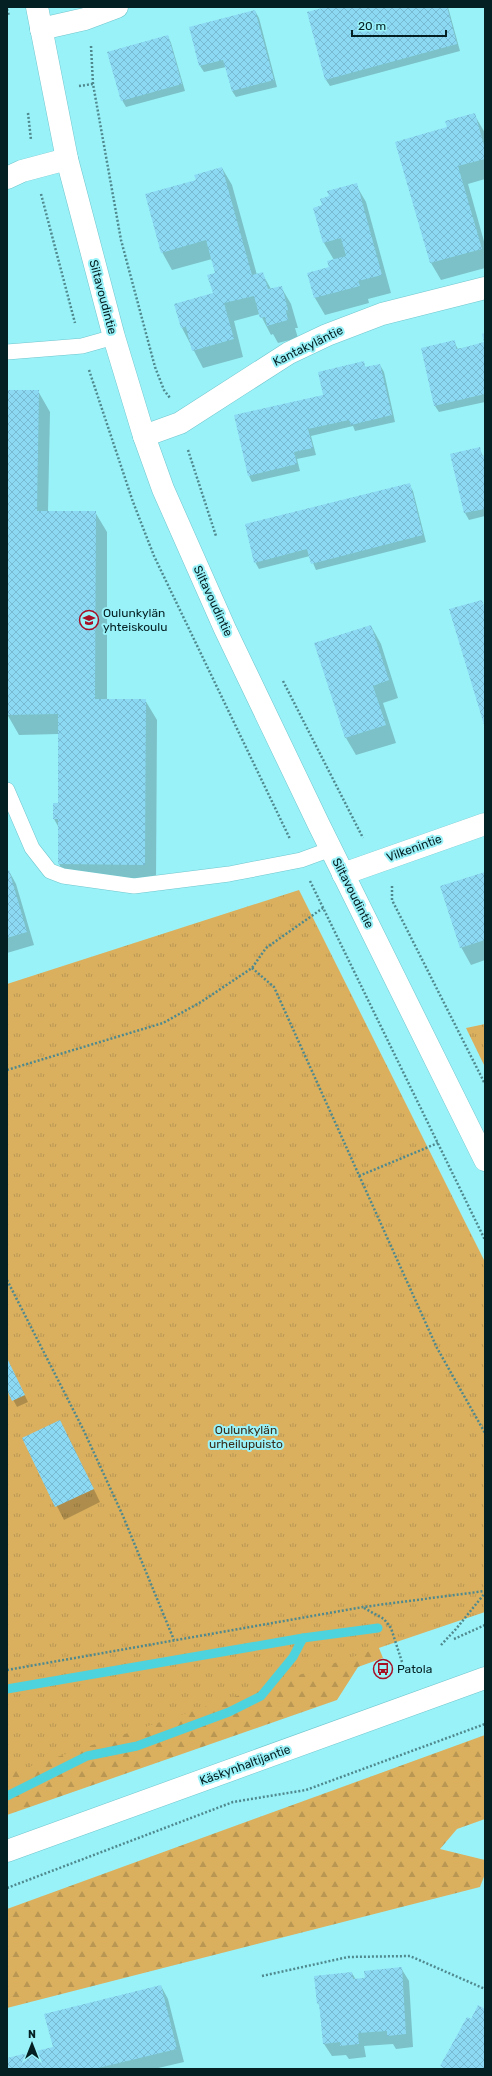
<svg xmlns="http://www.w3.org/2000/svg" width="492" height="2076" viewBox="0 0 492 2076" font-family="Rubik,sans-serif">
  <defs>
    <pattern id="forest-firs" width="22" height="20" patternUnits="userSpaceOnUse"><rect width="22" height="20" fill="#dab05f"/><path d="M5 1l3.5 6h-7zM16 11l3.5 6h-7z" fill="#b99752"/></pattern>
    <pattern id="park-tufts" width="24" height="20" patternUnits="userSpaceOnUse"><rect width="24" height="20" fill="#dab05f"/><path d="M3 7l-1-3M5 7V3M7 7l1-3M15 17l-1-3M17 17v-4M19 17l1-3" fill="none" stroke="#b99752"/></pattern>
    <pattern id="building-cross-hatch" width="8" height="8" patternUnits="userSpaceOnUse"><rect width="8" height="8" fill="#8cd9f4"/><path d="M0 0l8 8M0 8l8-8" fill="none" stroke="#77bad1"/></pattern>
  </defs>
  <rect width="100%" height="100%" fill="#9af2f9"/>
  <g fill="url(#forest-firs)">
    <path d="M366 1616 383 1658 358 1667 337 1700 7 1815V1681Z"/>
    <path d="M485 1735V1819L457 1829 440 1849 485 1860V1874L480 1887 7 2008V1909Z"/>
  </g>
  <g fill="url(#park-tufts)">
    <path d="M299 890 485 1262V1612L7 1774V984Z"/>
    <path d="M485 1024V1067L466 1028Z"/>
  </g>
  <g fill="#0003">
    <path d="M328 7H448L460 51 330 86 326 80 308 13Z"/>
    <path d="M255 11 259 18 277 87 236 97 232 91 226 67 204 72 200 66Z"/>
    <path d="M168 36 171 43 185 91 126 107 122 100Z"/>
    <path d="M474 114 485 133V179L468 184 485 245V268L441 280 431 263 448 128Z"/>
    <path d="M222 168 232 185 257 275 262 273 271 289 281 287 291 304 298 328H295L298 338 278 343 273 334 271 335 260 314 234 321 243 357 203 368 182 328 175 305 214 294 216 273 212 259 172 270 162 252 197 181Z"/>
    <path d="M356 185 366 202 391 293 368 299 369 303 325 315 315 298 308 274 330 268 334 260 324 243 314 209 323 206 330 197Z"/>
    <path d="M485 334V402L439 412 435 406 422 349 454 342 458 349 485 343Z"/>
    <path d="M363 362 366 368 380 365 384 372 395 422 355 431 353 426 311 436 316 455 297 459 300 471 252 482 249 476Z"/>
    <path d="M7 391H38L50 412 48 512H95L107 532V700H145L157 720 156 885 71 884 59 864V828L54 819 59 804V734L19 735 7 714Z"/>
    <path d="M479 448 483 456H485V516L469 520 465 513 451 454Z"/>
    <path d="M409 484 413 491 426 542 316 570 310 556 259 569 255 562Z"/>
    <path d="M371 626 381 644 398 698 383 703 396 743 356 755 346 738 315 644Z"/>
    <path d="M9 871 16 884 34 945 7 953V872Z"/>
    <path d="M485 873V960L471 965 461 947Z"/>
    <path d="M7 1359 28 1402 17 1407 7 1388Z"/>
    <path d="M67 1434 100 1502 64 1520 23 1439Z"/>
    <path d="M401 1968 409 1981 413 2047 396 2049 393 2044 364 2046 366 2057 349 2059 346 2055 332 2056 324 2044 321 2009 318 2003 352 1973 356 1980Z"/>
    <path d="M161 1986 168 1999 184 2062 154 2069H7V2059L54 2048Z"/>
  </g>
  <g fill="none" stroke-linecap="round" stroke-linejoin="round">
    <g stroke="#4dd3dd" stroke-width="9">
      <path d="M7 1689 303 1638 378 1628"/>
      <path d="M7 1796 87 1756 137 1746 229 1712 261 1696 293 1657 303 1638"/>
    </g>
  </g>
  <g fill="url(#building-cross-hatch)">
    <path d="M326 7H447L457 44 325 80 307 12Z"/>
    <path d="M255 10 274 80 232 91 223 60 199 66 189 27Z"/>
    <path d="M168 35 182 84 121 101 107 52Z"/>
    <path d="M475 113 485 149V159L458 166 482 249 430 263 395 142 447 127 445 121Z"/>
    <path d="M222 167 252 275 263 272 268 289 282 286 288 310 286 311 288 320 267 326 265 317 260 318 254 296 224 303 234 339 192 351 186 327 181 328 174 304 213 293 207 275 215 273 206 240 161 253 145 194 196 180 194 175Z"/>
    <path d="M357 183 382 275 358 281 360 286 314 298 307 273 329 267 327 261 346 256 341 238 323 243 313 208 322 205 320 199 329 196 327 191Z"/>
    <path d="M485 333V394L434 406 421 348 455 340 456 349 462 348 484 342 482 334Z"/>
    <path d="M364 361 365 367 380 364 392 415 351 425 349 420 308 429 313 448 294 452 297 464 248 476 234 415 323 395 318 372Z"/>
    <path d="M7 390H39L37 511H96L95 699H146L145 865 58 864V819H53V803H58V714L7 715Z"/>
    <path d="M480 447 482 456 485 455V509L464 513 450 454Z"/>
    <path d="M410 483 423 535 311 564 307 549 254 563 245 524Z"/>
    <path d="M482 600 485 610V728L449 609Z"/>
    <path d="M371 625 389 680 373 686 386 725 345 738 314 643Z"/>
    <path d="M9 870 27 932 7 938V871Z"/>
    <path d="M485 872V940L460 948 440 886Z"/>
    <path d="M7 1358 25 1395 12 1401 7 1390Z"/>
    <path d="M60 1420 94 1489 55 1507 22 1438Z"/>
    <path d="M402 1967 406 2034 387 2036V2031L358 2033 359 2044 340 2046V2042L323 2044 319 2003 317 2004 314 1976 352 1972 353 1979 365 1978 364 1971Z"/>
    <path d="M161 1985 177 2049 94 2069H7V2058L53 2047 44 2014Z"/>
    <path d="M478 2005 485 2009V2069H445L440 2066 467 2017 471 2019Z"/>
  </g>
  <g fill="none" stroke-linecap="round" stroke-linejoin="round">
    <defs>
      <g id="lane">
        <path d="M7 352 82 346 114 337"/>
        <path d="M7 790 32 848 50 871 63 876 134 886 229 874 301 860 331 849"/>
      </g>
      <g id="street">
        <path d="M41 29 85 19 117 7"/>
        <path d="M7 178 22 171 67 159"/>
        <path d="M144 436 180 423 289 353 327 335 382 314 485 288"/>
        <path d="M343 874 485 824"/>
      </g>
      <g id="secondary">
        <path d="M37 7 67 159 81 212 114 337 144 436 163 489 225 629 319 825 485 1160"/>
        <path d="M7 1851 485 1678"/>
      </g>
    </defs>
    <use href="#lane" stroke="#6fc6cd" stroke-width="16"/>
    <use href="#street" stroke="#6fc6cd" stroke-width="23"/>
    <use href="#secondary" stroke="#6fc6cd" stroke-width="23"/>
    <g stroke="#4f898e" stroke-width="2.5" stroke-dasharray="2 2" stroke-linecap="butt">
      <path d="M7 9 9 16"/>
      <path d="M91 46 93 84 121 240 155 367 164 390 170 398"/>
      <path d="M79 86 93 84"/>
      <path d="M28 113 31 140"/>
      <path d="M41 194 75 323"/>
      <path d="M89 370 133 502 154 556 290 839"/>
      <path d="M188 450 216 536"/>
      <path d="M283 681 363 838"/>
      <path d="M310 881 485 1240"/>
      <path d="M392 886V900L485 1084"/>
      <path d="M252 968 274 987 437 1348 485 1433"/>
      <path d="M7 1070 163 1023 201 1002 252 968 266 948 323 908"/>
      <path d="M359 1176 438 1143"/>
      <path d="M7 1280 83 1429 123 1516 174 1640"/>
      <path d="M364 1608 384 1619 391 1628 402 1662"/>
      <path d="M454 1639 485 1625"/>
      <path d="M441 1645 456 1629 485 1593"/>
      <path d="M7 1670 363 1607 485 1591"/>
      <path d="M7 1888 233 1802 306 1790 485 1724"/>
      <path d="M262 1976 348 1957 410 1956 485 1989"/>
    </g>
    <use href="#lane" stroke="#fff" stroke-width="15"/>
    <use href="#street" stroke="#fff" stroke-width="22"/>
    <use href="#secondary" stroke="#fff" stroke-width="22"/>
  </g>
  <defs>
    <symbol id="school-ring" viewBox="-11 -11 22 22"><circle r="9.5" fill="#9af2f9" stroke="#a70f25" stroke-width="1.5"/><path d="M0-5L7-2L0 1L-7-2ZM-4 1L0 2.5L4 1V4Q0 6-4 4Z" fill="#a70f25"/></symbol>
    <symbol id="bus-ring" viewBox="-11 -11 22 22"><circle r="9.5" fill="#9af2f9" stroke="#a70f25" stroke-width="1.5"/><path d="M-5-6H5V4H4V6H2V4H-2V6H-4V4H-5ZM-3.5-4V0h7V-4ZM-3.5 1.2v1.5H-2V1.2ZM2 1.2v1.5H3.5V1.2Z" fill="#a70f25"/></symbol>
  </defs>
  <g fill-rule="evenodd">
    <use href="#school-ring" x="78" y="609" width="22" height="22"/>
    <use href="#bus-ring" x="372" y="1658" width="22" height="22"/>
  </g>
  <g text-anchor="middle" stroke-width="4" stroke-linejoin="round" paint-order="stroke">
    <g font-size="12" fill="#042023" stroke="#9af2f9">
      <text transform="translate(103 297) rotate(75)" y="4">Siltavoudintie</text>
      <text transform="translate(308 346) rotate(-26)" y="4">Kantakyläntie</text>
      <text transform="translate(213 601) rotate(65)" y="4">Siltavoudintie</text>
      <text transform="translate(414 848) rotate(-20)" y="4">Vilkenintie</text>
      <text transform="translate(353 893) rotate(63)" y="4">Siltavoudintie</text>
      <text transform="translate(245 1765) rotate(-20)" y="4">Käskynhaltijantie</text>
    </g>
    <g font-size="12" fill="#042023" stroke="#9af2f9" text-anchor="start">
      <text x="103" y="617">Oulunkylän<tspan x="103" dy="14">yhteiskoulu</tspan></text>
      <text x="397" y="1673">Patola</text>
    </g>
    <g font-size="12" fill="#3a2f1c" stroke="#9af2f9">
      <text x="246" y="1434">Oulunkylän<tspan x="246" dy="14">urheilupuisto</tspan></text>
    </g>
  </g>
  <rect width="492" height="2076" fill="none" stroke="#042023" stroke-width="16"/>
  <g transform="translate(32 2044)" stroke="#9af2f9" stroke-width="3" paint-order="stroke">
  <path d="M0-3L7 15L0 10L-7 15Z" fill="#042023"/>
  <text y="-6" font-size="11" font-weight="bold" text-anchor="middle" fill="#042023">N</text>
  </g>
  <path d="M352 30v6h94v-6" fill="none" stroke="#042023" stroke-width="2"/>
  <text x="358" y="30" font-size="12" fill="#042023" stroke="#9af2f9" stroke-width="3" paint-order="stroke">20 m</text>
</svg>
